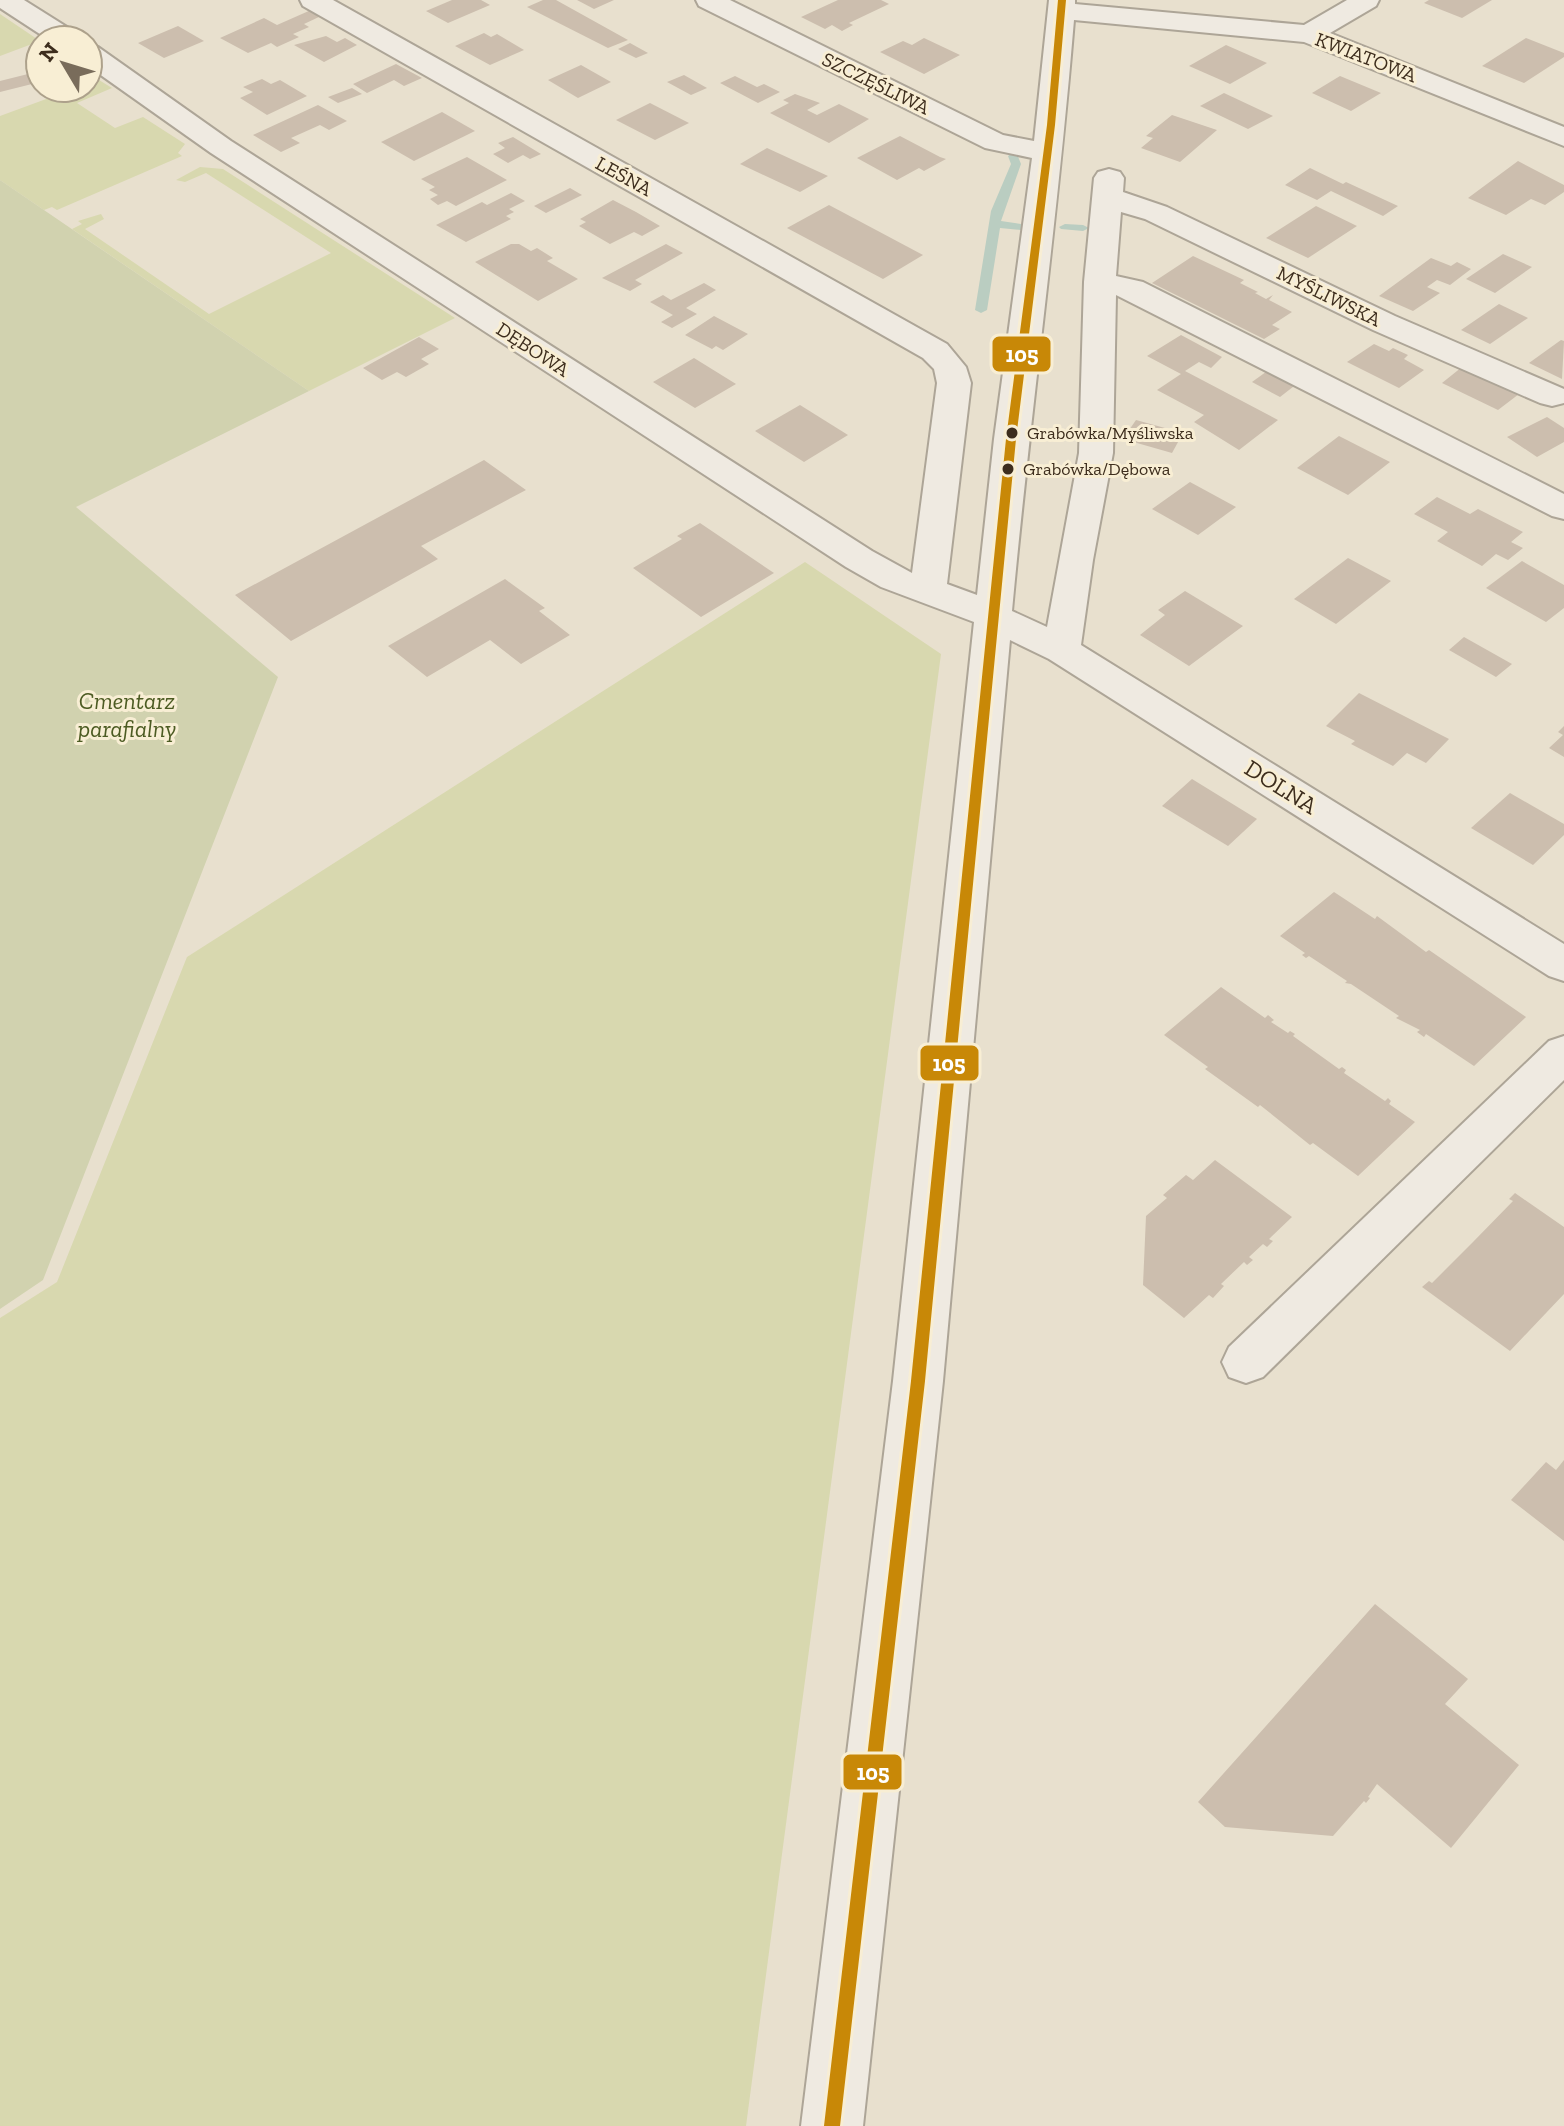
<svg xmlns="http://www.w3.org/2000/svg" width="1564" height="2126" viewBox="0 0 1564 2126" font-family="'Zilla Slab',serif">
  <rect width="100%" height="100%" fill="#e8e0ce"/>
  <g fill="#d8d8af">
    <path d="M0 14 40 41 0 56Z"/>
    <path d="M99 80 112 88 77 103 115 128 143 117 185 144 178 153 182 156 57 210 52 207 44 210 0 180V116L76 88H88V84Z"/>
    <path d="M200 167 223 169 455 318 309 391 72 229 82 224 78 221 101 214 104 219 85 229 209 314 331 253 206 173 185 182 176 180Z"/>
    <path d="M805 562 941 654 746 2126H0V1318L57 1282 187 957Z"/>
  </g>
  <path fill="#d1d2af" d="M0 180 309 391 76 507 278 677 43 1280 0 1309Z"/>
  <g fill="none" stroke-linecap="round" stroke-linejoin="round">
    <g fill="#bacdc1" fill-rule="evenodd">
      <path d="M1013 153 1017 154 1021 164 1001 221 1021 224 1027 227 1021 230 1000 228 987 310 981 313 975 310 991 211 1011 164 1008 156Z"/>
      <path d="M1065 224 1083 225 1089 228 1083 231 1061 229 1059 227Z"/>
    </g>
  </g>
  <g fill="#ccbeae">
    <path d="M452 0H481L490 5 448 23 426 11Z"/>
    <path d="M543 0H556L628 40 608 48 527 7Z"/>
    <path d="M577 0H614L594 9Z"/>
    <path d="M838 0H881L889 4 849 23 853 25 842 31 832 25 825 29 801 17Z"/>
    <path d="M1429 0H1492L1462 18 1424 3Z"/>
    <path d="M311 10 321 16 304 24 309 27 293 34 299 37 277 47 271 43 248 53 220 38 264 18 277 25Z"/>
    <path d="M178 26 204 41 164 58 138 43Z"/>
    <path d="M484 33 491 37 497 34 524 50 490 65 455 46Z"/>
    <path d="M326 36 337 42 345 38 357 45 324 62 294 45Z"/>
    <path d="M924 38 960 55 924 74 880 52 903 41 912 45Z"/>
    <path d="M1526 38 1564 53V57L1524 83 1482 66Z"/>
    <path d="M630 43 648 53 636 58 618 49Z"/>
    <path d="M1226 45 1267 63 1230 84 1189 66Z"/>
    <path d="M396 64 422 78 404 86 394 80 367 93 353 84Z"/>
    <path d="M581 65 611 82 578 98 548 80Z"/>
    <path d="M40 71V88H48L40 92 32 84 0 92V81Z"/>
    <path d="M684 75 707 88 691 95 667 82Z"/>
    <path d="M735 76 757 87 764 84 780 92 758 103 720 83Z"/>
    <path d="M1340 76 1381 93 1351 111 1312 93Z"/>
    <path d="M262 79 271 84 280 80 307 96 267 115 240 98 253 92 243 87Z"/>
    <path d="M352 88 362 94 338 103 328 97Z"/>
    <path d="M1224 93 1273 116 1248 129 1200 106Z"/>
    <path d="M795 94 820 103 807 110 817 115 839 104 869 119 829 143 770 113 789 103 783 100Z"/>
    <path d="M650 103 689 123 655 140 616 120Z"/>
    <path d="M318 105 347 121 329 130 320 125 291 138 300 143 281 152 253 135Z"/>
    <path d="M442 112 475 131 414 161 381 142Z"/>
    <path d="M1172 115 1217 130 1180 162 1141 148 1153 138 1146 136Z"/>
    <path d="M900 136 940 157 946 159 924 171 919 168 897 180 857 158Z"/>
    <path d="M513 137 541 154 530 159 523 155 508 163 493 154 505 148 498 143Z"/>
    <path d="M767 148 828 176 800 192 740 164Z"/>
    <path d="M467 157 507 180 456 206 447 201 438 205 430 199 438 195 429 190 435 187 421 179Z"/>
    <path d="M1518 161 1564 185V192L1545 205 1531 199 1506 215 1468 198Z"/>
    <path d="M1310 168 1343 184 1346 182 1398 206 1383 216 1331 191 1317 200 1285 185Z"/>
    <path d="M570 188 582 195 546 213 534 206Z"/>
    <path d="M511 193 525 201 509 209 514 212 506 216 511 219 466 242 436 225 482 202 487 205Z"/>
    <path d="M613 200 636 212 660 226 642 236 634 232 610 244 579 226 586 222 580 219Z"/>
    <path d="M829 205 861 222 923 255 883 279 787 228Z"/>
    <path d="M1316 206 1357 226 1308 258 1266 238Z"/>
    <path d="M511 244H519L531 251 537 248 553 258 547 261 578 279 538 301 475 262Z"/>
    <path d="M666 244 683 253 635 280 642 284 630 291 602 278Z"/>
    <path d="M1503 254 1532 267 1495 293 1466 279Z"/>
    <path d="M1193 256 1244 280 1240 283 1258 292 1255 293 1266 299 1273 295 1269 300 1292 312 1272 325 1280 329 1264 339 1152 283Z"/>
    <path d="M1431 258 1451 266 1457 262 1471 269 1450 285 1437 280 1427 287 1440 293 1413 311 1379 296Z"/>
    <path d="M704 283 716 290 686 308 697 314 672 328 661 322 673 315 650 302 663 295 671 300Z"/>
    <path d="M1499 304 1528 318 1490 344 1461 330Z"/>
    <path d="M714 316 748 334 723 350 716 346 712 349 685 335Z"/>
    <path d="M1181 335 1222 357 1211 368 1199 362 1185 371 1278 420 1239 450 1194 422 1204 415 1157 390 1181 374 1147 356Z"/>
    <path d="M419 337 439 349 421 359 429 364 406 377 397 372 382 380 363 368Z"/>
    <path d="M1561 340 1564 341 1562 379 1529 363Z"/>
    <path d="M1374 344 1389 351 1393 348 1408 355 1404 359 1424 370 1399 388 1347 362Z"/>
    <path d="M694 358 736 384 695 408 653 382Z"/>
    <path d="M1462 367 1519 394 1498 410 1442 383Z"/>
    <path d="M1270 369 1298 383 1280 397 1252 382Z"/>
    <path d="M800 405 848 435 804 462 755 431Z"/>
    <path d="M1547 417 1564 428V442L1537 457 1507 437Z"/>
    <path d="M1136 420 1183 433 1172 453 1123 439Z"/>
    <path d="M1339 436 1390 462 1348 495 1297 468Z"/>
    <path d="M484 460 526 490 421 546 438 559 291 641 235 595Z"/>
    <path d="M1190 482 1236 507 1198 535 1152 509Z"/>
    <path d="M1437 497 1470 514 1478 509 1523 532 1511 542 1523 548 1508 560 1496 554 1482 566 1437 541 1448 532 1414 514Z"/>
    <path d="M700 523 774 573 701 617 633 568 682 539 677 536Z"/>
    <path d="M1348 558 1391 581 1336 624 1294 599Z"/>
    <path d="M1522 561 1564 585V608L1546 622 1486 588Z"/>
    <path d="M505 579 545 608 539 611 570 635 521 664 490 640 427 677 388 646Z"/>
    <path d="M1185 591 1243 626 1189 666 1140 635 1165 615 1158 610Z"/>
    <path d="M1464 637 1512 664 1496 677 1449 650Z"/>
    <path d="M1359 693 1449 739 1426 763 1407 753 1393 766 1351 744 1355 741 1326 726Z"/>
    <path d="M1564 726V757L1549 748 1563 735 1558 732Z"/>
    <path d="M1192 779 1257 819 1228 846 1162 806Z"/>
    <path d="M1510 793 1564 824V835L1533 865 1471 828Z"/>
    <path d="M1334 892 1375 919 1377 916 1426 952 1429 950 1526 1017 1474 1066 1426 1034 1424 1037 1417 1032 1420 1030 1396 1018 1399 1016 1351 984 1345 983 1347 981 1309 956 1306 958 1302 955 1305 953 1280 936Z"/>
    <path d="M1221 987 1265 1018 1268 1015 1274 1020 1271 1022 1288 1033 1290 1031 1295 1034 1293 1036 1339 1069 1342 1067 1346 1070 1344 1073 1385 1101 1388 1098 1391 1101 1389 1104 1415 1122 1358 1176 1313 1143 1310 1145 1260 1105 1258 1107 1205 1069 1208 1067 1164 1035Z"/>
    <path d="M1215 1160 1292 1217 1269 1239 1273 1241 1267 1247 1263 1244 1249 1257 1253 1260 1247 1265 1244 1262 1221 1284 1224 1286 1213 1298 1209 1295 1184 1318 1143 1285 1146 1216 1167 1198 1163 1195 1186 1175 1193 1180Z"/>
    <path d="M1515 1193 1564 1227V1294L1510 1351 1422 1287 1429 1281 1432 1283 1473 1242 1513 1201 1509 1199Z"/>
    <path d="M1564 1460V1541L1511 1500 1546 1462 1556 1470Z"/>
    <path d="M1375 1604 1468 1679 1445 1704 1519 1765 1451 1848 1377 1784 1368 1797 1370 1798 1366 1803 1364 1801 1333 1836 1225 1827 1198 1802Z"/>
  </g>
  <g fill="none" stroke-linecap="round" stroke-linejoin="round">
    <defs>
      <g id="minor">
        <path d="M0 0H24L78 34 82 40H49L0 8Z"/>
        <path d="M300 0H333L947 344 966 367 971 383 947 584 977 595 994 439 1032 158 985 148 699 6 696 0H730L1003 135 1034 141 1049 0H1075V4L1304 25 1347 0H1379L1376 6 1330 33 1564 127V146L1304 42 1074 20C1058 218 1030 414 1012 611L1047 627 1079 453 1084 282 1094 178 1098 172 1109 169 1120 172 1124 178 1123 192 1167 207 1395 316 1564 389V403L1552 406 1540 403 1373 330 1145 219 1121 212 1116 276 1143 282 1564 494V519L1552 516 1116 295 1113 453 1093 560 1081 645 1564 944V981L1549 976 1049 659 1010 640 943 1381 863 2126H801L893 1381 974 622 881 587 846 567 211 153 88 66V45L98 47 231 141 872 551 912 573 937 383 934 369 923 358 303 6Z"/>
        <path d="M1564 1036V1080L1263 1377 1246 1383 1229 1377 1222 1362 1229 1347 1549 1041Z"/>
      </g>
    </defs>
    <use href="#minor" stroke="#ada597" stroke-width="4"/>
    <use href="#minor" fill="#efeae1" fill-rule="evenodd"/>
    <defs>
      <path id="bus-1" d="M1058 0H1066L1055 125 1016 439 925 1381 840 2126H824L911 1381 1006 439 1047 125Z"/>
    </defs>
    <use href="#bus-1" stroke="#f8eed4" stroke-width="6"/>
    <use href="#bus-1" fill="#c88807" fill-rule="evenodd"/>
  </g>
  <g fill="#3d2d1d" stroke="#f8eed4" stroke-width="3">
    <circle cx="1012" cy="433" r="7"/>
    <circle cx="1008" cy="469" r="7"/>
  </g>
  <g text-anchor="middle" stroke-width="6" stroke-linejoin="round" paint-order="stroke">
    <g font-size="18" fill="#3d2d1d" stroke="#f8eed4" text-anchor="start">
      <text x="1027" y="439">Grabówka/Myśliwska</text>
      <text x="1023" y="475">Grabówka/Dębowa</text>
    </g>
    <g font-size="20" fill="#3d2d1d" stroke="#f8eed4">
      <text transform="translate(1366 57) rotate(21)" y="7">KWIATOWA</text>
      <text transform="translate(876 83) rotate(26)" y="7">SZCZĘŚLIWA</text>
      <text transform="translate(624 176) rotate(29)" y="7">LEŚNA</text>
      <text transform="translate(1329 296) rotate(26)" y="7">MYŚLIWSKA</text>
      <text transform="translate(533 349) rotate(33)" y="7">DĘBOWA</text>
    </g>
    <g font-size="24" font-style="italic" fill="#4c5b22" stroke="#f8eed4">
      <text x="127" y="709">Cmentarz<tspan x="127" dy="28">parafialny</tspan></text>
    </g>
    <g font-size="24" fill="#3d2d1d" stroke="#f8eed4">
      <text transform="translate(1281 787) rotate(32)" y="8">DOLNA</text>
    </g>
  </g>
  <g stroke="#f8eed4" stroke-width="3">
    <rect x="991" y="335" width="61" height="38" rx="8" fill="#c88807"/>
    <rect x="919" y="1044" width="61" height="38" rx="8" fill="#c88807"/>
    <rect x="842" y="1753" width="61" height="38" rx="8" fill="#c88807"/>
  </g>
  <g font-size="22" text-anchor="middle" font-weight="bold" fill="#fff">
    <text x="1022" y="362">105</text>
    <text x="949" y="1071">105</text>
    <text x="873" y="1780">105</text>
  </g>
  <g transform="translate(64 64) rotate(308)"><circle r="38" fill="#f8eed4" stroke="#ada18b" stroke-width="2"/>
  <path d="M0-6L14 30L0 20L-14 30Z" fill="#796c5b"/>
  <text y="-12" font-size="22" font-weight="bold" text-anchor="middle" fill="#3d2d1d">N</text>
  </g>
</svg>
